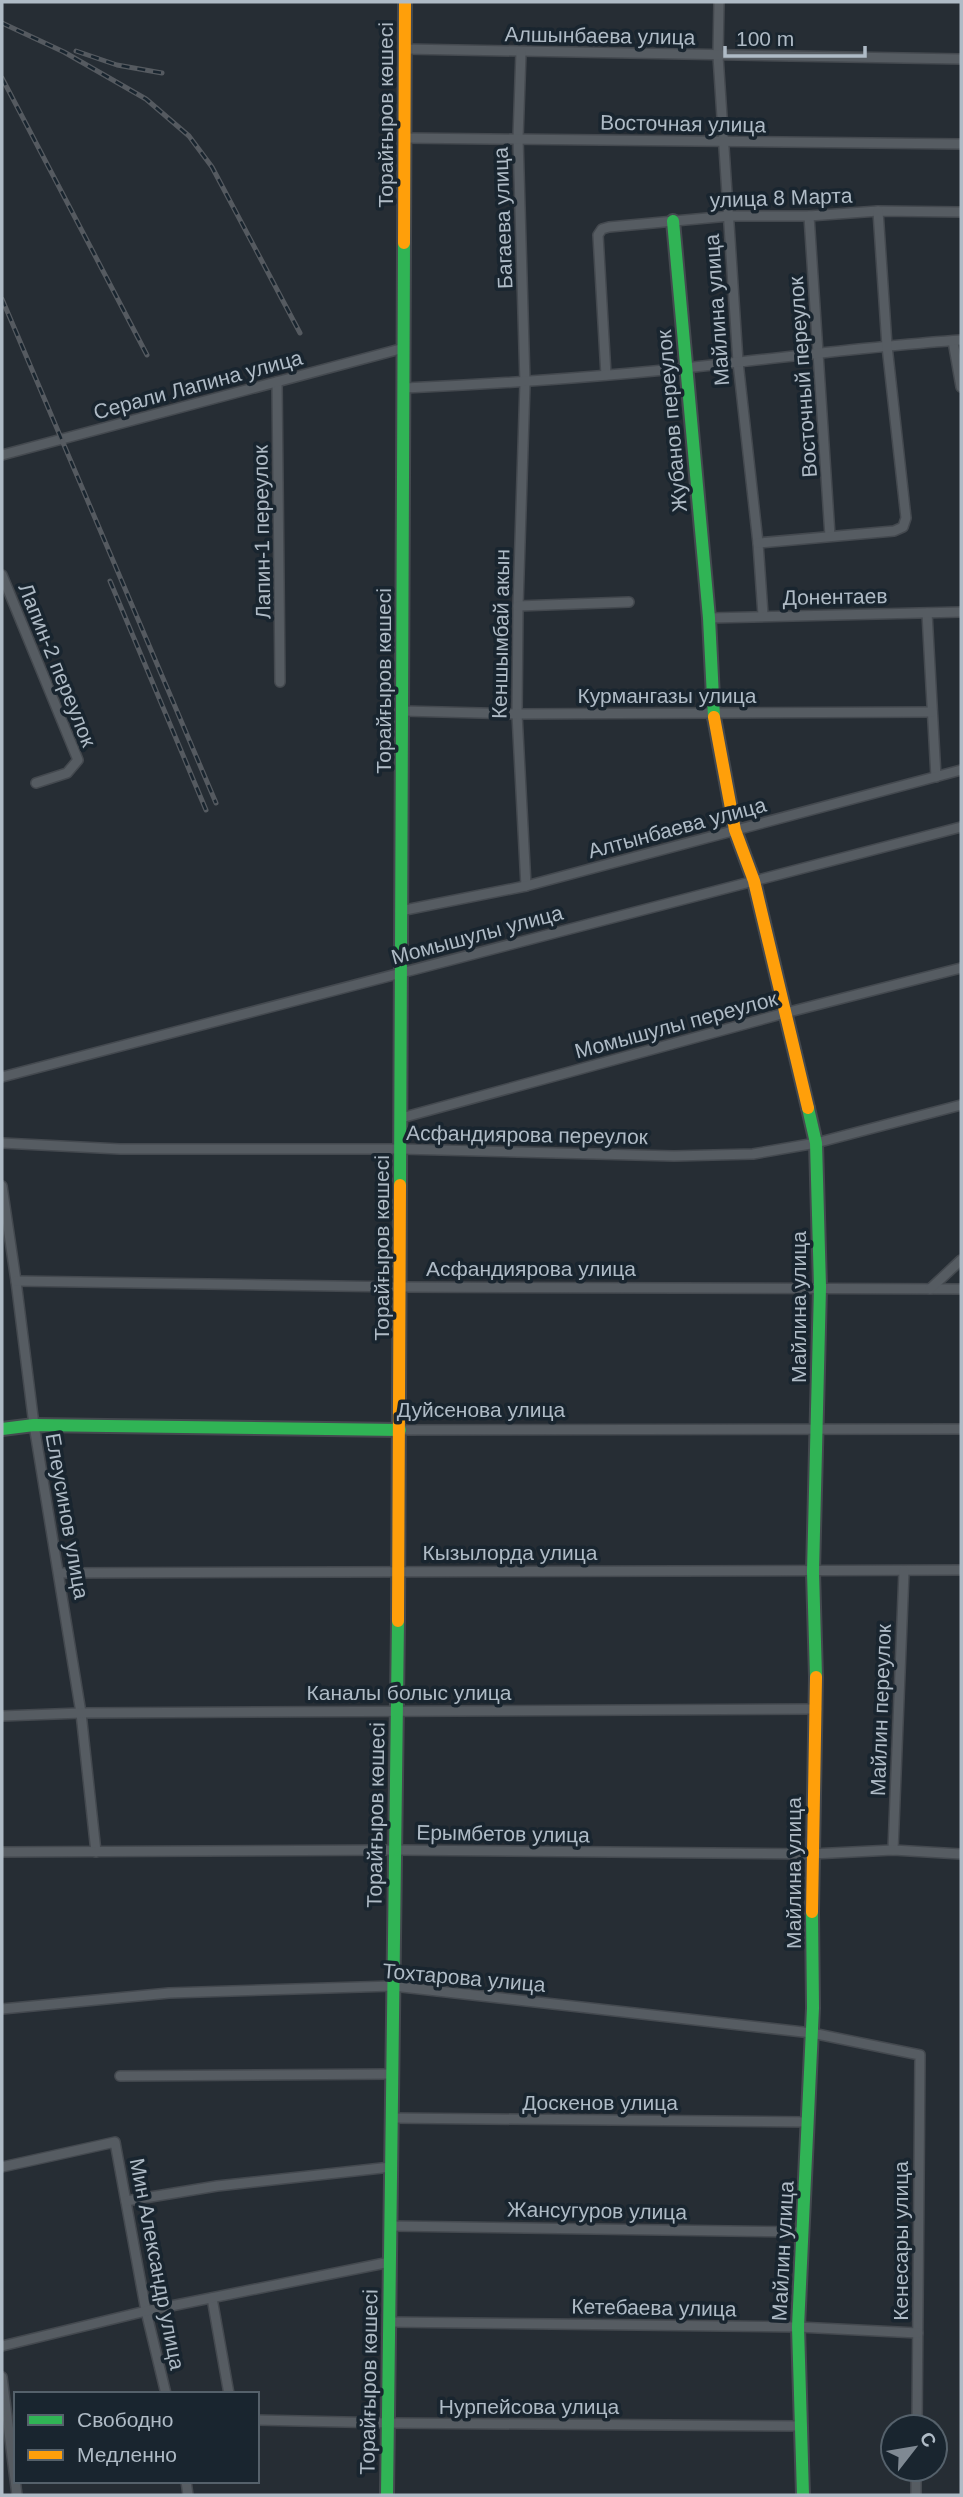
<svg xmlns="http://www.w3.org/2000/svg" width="963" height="2497" viewBox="0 0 963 2497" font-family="Helvetica,sans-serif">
  <rect width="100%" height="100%" fill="#262d34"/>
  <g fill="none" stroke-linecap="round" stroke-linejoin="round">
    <defs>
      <g id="street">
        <path d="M719 2 718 56 738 362 758 543 763 615"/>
        <path d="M405 49 961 59"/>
        <path d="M521 52 518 138 525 383 518 606 517 714 526 886"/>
        <path d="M405 138 961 144"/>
        <path d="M809 216 830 536"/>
        <path d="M953 341 961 387"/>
        <path d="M606 375 598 235 602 229 609 227 729 216H809L878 211 961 212"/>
        <path d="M277 382 280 682"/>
        <path d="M405 388C516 383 628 375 739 362 813 354 887 345 961 340"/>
        <path d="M2 455 404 348"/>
        <path d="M758 543 894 531 903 527 906 518 887 346 878 211"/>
        <path d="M2 575 78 760 67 773 36 783"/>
        <path d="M518 606 629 602"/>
        <path d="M927 613 936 777"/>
        <path d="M709 618 961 612"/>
        <path d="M403 711 517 714 932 712"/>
        <path d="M400 911 526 886 961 770"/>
        <path d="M2 1077 961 827"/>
        <path d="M401 1118 785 1013 961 968"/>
        <path d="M2 1143 120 1149H401L674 1156 753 1154 816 1143 961 1105"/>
        <path d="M2 1186 16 1281 34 1425 81 1713 96 1852"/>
        <path d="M16 1281 401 1287 961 1289"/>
        <path d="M930 1289 961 1260"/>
        <path d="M400 1430 961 1429"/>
        <path d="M59 1573 961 1570"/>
        <path d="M2 1716 81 1713 817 1709"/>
        <path d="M893 1850 904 1571"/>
        <path d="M2 1852 395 1850 812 1854 893 1850 961 1854"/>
        <path d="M2 2009 169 1993 393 1986 812 2033 920 2055 917 2427"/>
        <path d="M120 2076 392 2074"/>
        <path d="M392 2118 808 2122"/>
        <path d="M2 2167 115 2142 146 2311 166 2394"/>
        <path d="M126 2201 217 2186 391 2167"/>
        <path d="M391 2226 803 2232"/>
        <path d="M212 2298 229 2394"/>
        <path d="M390 2322 798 2327 918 2333"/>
        <path d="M2 2346 146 2311 390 2262"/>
        <path d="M2 2377 17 2495"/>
        <path d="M257 2420 388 2423 801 2426"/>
        <path d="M186 2481 188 2495"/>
        <path d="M916 2495V2469"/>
      </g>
      <g id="fast">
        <path d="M673 221 709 618 714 717"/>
        <path d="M808 1108 816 1143 820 1287 813 1572 816 1677"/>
        <path d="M400 1185 404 243"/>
        <path d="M2 1429 34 1425 400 1430"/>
        <path d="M387 2495 398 1621"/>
        <path d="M803 2495 798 2327 813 2008 812 1912"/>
      </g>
      <g id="slow">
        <path d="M404 243 405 2"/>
        <path d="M714 717 735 830 754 881 808 1108"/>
        <path d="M398 1621 400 1185"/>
        <path d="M812 1912 816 1677"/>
      </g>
    </defs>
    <use href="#street" stroke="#44494f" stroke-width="12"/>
    <use href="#fast" stroke="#44494f" stroke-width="16"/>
    <use href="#slow" stroke="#44494f" stroke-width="16"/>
    <use href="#street" stroke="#565c62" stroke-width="9"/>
    <use href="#fast" stroke="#30b455" stroke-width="12"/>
    <use href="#slow" stroke="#ff9f0a" stroke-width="12"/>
    <defs>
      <g id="rail">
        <path d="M2 23 64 52 146 99 189 136 212 167 300 333"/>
        <path d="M76 51 117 65 162 73"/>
        <path d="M2 78 147 355"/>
        <path d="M2 299 216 803"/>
        <path d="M110 581 206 810"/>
      </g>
    </defs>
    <use href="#rail" stroke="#555a60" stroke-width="5"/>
    <use href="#rail" stroke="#19252f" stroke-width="2.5" stroke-dasharray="8" stroke-linecap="butt"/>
  </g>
  <g text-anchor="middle" stroke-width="7" stroke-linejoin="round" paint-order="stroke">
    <g font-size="21" fill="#afbbc6" stroke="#19252f">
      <text transform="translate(600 36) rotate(1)" y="7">Алшынбаева улица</text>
      <text transform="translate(386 115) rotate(-90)" y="7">Торайғыров көшесі</text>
      <text transform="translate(683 124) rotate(1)" y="7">Восточная улица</text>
      <text transform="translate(781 198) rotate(-2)" y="7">улица 8 Марта</text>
      <text transform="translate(503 218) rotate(-92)" y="7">Багаева улица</text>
      <text transform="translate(717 310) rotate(-94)" y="7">Майлина улица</text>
      <text transform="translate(803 377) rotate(-94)" y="7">Восточный переулок</text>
      <text transform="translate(198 385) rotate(-15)" y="7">Серали Лапина улица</text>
      <text transform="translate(672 421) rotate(-95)" y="7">Жубанов переулок</text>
      <text transform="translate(262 532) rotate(-91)" y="7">Лапин-1 переулок</text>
      <text transform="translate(835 597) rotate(-1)" y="7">Донентаев</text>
      <text transform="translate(501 634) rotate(-89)" y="7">Кеншымбай акын</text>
      <text transform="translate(57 665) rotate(68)" y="7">Лапин-2 переулок</text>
      <text transform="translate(384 681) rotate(-90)" y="7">Торайғыров көшесі</text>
      <text x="667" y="703">Курмангазы улица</text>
      <text transform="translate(677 828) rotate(-15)" y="7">Алтынбаева улица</text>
      <text transform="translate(477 935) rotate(-15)" y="7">Момышулы улица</text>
      <text transform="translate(676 1025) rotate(-15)" y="7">Момышулы переулок</text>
      <text transform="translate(527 1135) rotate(1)" y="7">Асфандиярова переулок</text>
      <text transform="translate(382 1248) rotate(-90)" y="7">Торайғыров көшесі</text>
      <text x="531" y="1276">Асфандиярова улица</text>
      <text transform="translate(799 1307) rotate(-90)" y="7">Майлина улица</text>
      <text x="481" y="1417">Дуйсенова улица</text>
      <text transform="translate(67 1516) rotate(80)" y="7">Елеусинов улица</text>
      <text x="510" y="1560">Кызылорда улица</text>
      <text x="409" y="1700">Каналы болыс улица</text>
      <text transform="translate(881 1710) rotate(-88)" y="7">Майлин переулок</text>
      <text transform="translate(376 1815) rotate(-89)" y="7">Торайғыров көшесі</text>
      <text transform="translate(503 1834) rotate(1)" y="7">Ерымбетов улица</text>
      <text transform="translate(794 1873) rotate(-90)" y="7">Майлина улица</text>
      <text transform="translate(464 1978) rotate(5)" y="7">Тохтарова улица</text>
      <text x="600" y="2110">Доскенов улица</text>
      <text transform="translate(597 2211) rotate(1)" y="7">Жансугуров улица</text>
      <text transform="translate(901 2241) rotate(-90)" y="7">Кенесары улица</text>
      <text transform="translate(783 2251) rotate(-87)" y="7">Майлин улица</text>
      <text transform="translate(157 2264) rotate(79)" y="7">Мин Александр улица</text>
      <text transform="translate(654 2308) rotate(1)" y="7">Кетебаева улица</text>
      <text transform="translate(369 2382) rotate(-89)" y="7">Торайғыров көшесі</text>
      <text x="529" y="2414">Нурпейсова улица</text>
    </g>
  </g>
  <rect width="963" height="2497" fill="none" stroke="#afbbc6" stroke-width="7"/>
  <rect x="14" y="2392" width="245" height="91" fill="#19252f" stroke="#55616b" stroke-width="2"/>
  <rect x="28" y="2415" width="35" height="10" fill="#30b455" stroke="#55616b" stroke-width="2"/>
  <text x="77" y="2427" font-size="21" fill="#afbbc6">Свободно</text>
  <rect x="28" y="2450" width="35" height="10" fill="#ff9f0a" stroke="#55616b" stroke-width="2"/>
  <text x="77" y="2462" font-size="21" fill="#afbbc6">Медленно</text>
  <g transform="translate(914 2448) rotate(59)"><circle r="33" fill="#19252f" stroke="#55616b" stroke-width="2"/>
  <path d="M0-5L12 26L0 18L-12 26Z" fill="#7f8993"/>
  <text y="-10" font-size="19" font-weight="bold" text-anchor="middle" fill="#afbbc6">С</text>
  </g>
  <path d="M725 46v10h140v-10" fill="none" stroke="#afbbc6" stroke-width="3.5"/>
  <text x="736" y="46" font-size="21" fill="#afbbc6" stroke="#19252f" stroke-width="5" paint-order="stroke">100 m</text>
</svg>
